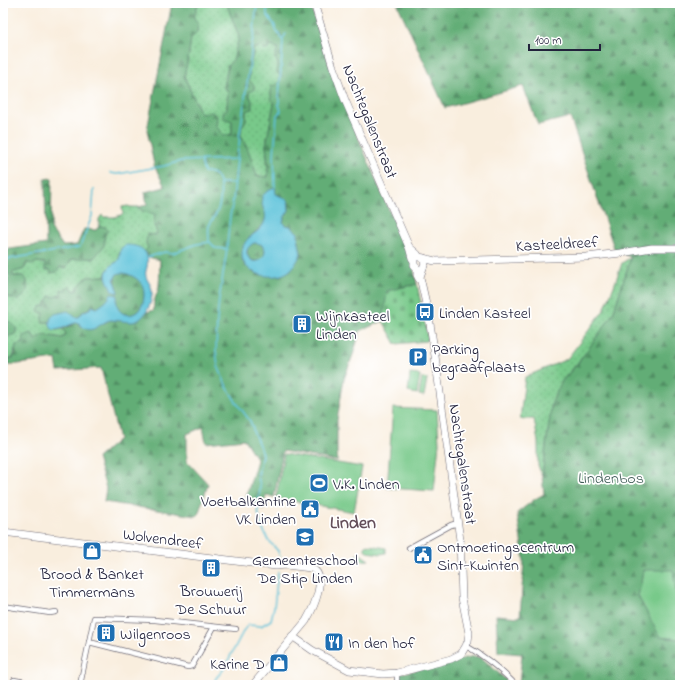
<svg xmlns="http://www.w3.org/2000/svg" width="683" height="688" viewBox="0 0 683 688" font-family="'Indie Flower',sans-serif">
  <defs>
    <pattern id="grass-dots" width="8" height="8" patternUnits="userSpaceOnUse"><rect width="8" height="8" fill="#78c98a"/><path d="M2 2h.1M6 6h.1" fill="none" stroke="#68ac78" stroke-width="1.8" stroke-linecap="round"/></pattern>
    <pattern id="forest-firs" width="22" height="20" patternUnits="userSpaceOnUse"><rect width="22" height="20" fill="#62ad76"/><path d="M5 1l3.5 6h-7zM16 11l3.5 6h-7z" fill="#508c62"/></pattern>
    <pattern id="cemetery-stones" width="16" height="16" patternUnits="userSpaceOnUse"><rect width="16" height="16" fill="#78c98a"/><path d="M2 7V4a2 2 0 0 1 4 0v3zM10 15v-3a2 2 0 0 1 4 0v3z" fill="#68ac78"/></pattern>
  </defs>
  <rect width="100%" height="100%" fill="#fff"/>
  <filter id="ink" filterUnits="userSpaceOnUse"><feTurbulence type="fractalNoise" baseFrequency=".025" numOctaves="2"/><feDisplacementMap in="SourceGraphic" scale="8" xChannelSelector="R" yChannelSelector="G"/><feConvolveMatrix kernelMatrix="1 2 1 2 8 2 1 2 1" color-interpolation-filters="sRGB"/></filter>
  <filter id="wash" filterUnits="userSpaceOnUse"><feTurbulence type="fractalNoise" baseFrequency=".012" numOctaves="4" result="noise"/><feDisplacementMap in="SourceGraphic" scale="16" xChannelSelector="R" yChannelSelector="G"/><feGaussianBlur stdDeviation="0.9" result="paint"/><feColorMatrix in="noise" values="0 0 0 0 0 0 0 0 0 0 0 0 0 0 0 0 0 1.4 0 .05"/><feComposite in="paint" operator="in"/></filter>
  <g filter="url(#wash)">
    <rect width="100%" height="100%" fill="#f9eede"/>
    <g fill="url(#grass-dots)" stroke="#4d7662">
      <path d="M198 3H225L227 5 239 37 233 60 228 65 224 88 228 90 227 109 232 121V135H222L216 126 201 114 184 76 188 59 194 18Z"/>
      <path d="M271 46 278 48 275 57 278 64 277 73 280 76V81L275 85 274 103 266 145 268 168V178L257 176 247 147 241 138V129L246 120V111L252 101 249 94V92L254 85 249 81V70L254 48Z"/>
      <path d="M128 206 131 207H138L144 212 155 214 154 224 157 233 146 243 148 248 144 252 139 247 119 253V259L117 262 113 264 106 272V276L87 277 77 290 76 291 73 290 71 287C62 291 61 298 50 297 46 302 45 307 44 313L45 315 43 316 42 319 43 322H50V325L55 330 63 329 66 334 63 338 43 335 35 340 32 333 24 343 16 345 13 358 8 359 3 355V349H5L3 337 9 336 10 322H3V288L6 296 22 276H13L12 272 24 269 27 263 33 264 37 262 66 268 72 259 94 258 105 227 99 226V219L102 215 104 217H115L123 214 122 207Z"/>
      <path d="M631 257 613 314 600 334 580 360 562 381 552 402 542 476 538 465V442L534 419H520L525 377 567 359 604 310 614 286 622 263Z"/>
      <path d="M4 266H6V271L11 277 3 287V267Z"/>
    </g>
    <g fill="url(#forest-firs)" stroke="#426858" fill-rule="evenodd">
      <path d="M172 3H198L194 18 198 23 197 33 191 38 188 59 184 76 201 114 212 112 217 116 216 126 223 135H232V121L223 118V112L227 109 228 90 224 88 228 65 233 60 239 37 227 5 225 3H310C336 92 376 179 413 265L417 284 388 291 383 321 360 331 354 352 344 379 337 420V461L283 451 274 497 266 495 263 509 246 497 257 460 244 439 206 443 203 427 187 434V461L208 484 198 515 196 516 104 502 106 488 97 458 119 439 101 368 58 371 56 359 3 366V355L8 359 13 358 15 354 16 345 24 343 23 336 32 333 35 340 43 335 63 338 66 334 63 329 76 323H79L82 327 104 323 110 320 141 318 147 312 154 310C152 301 158 294 159 285 160 277 159 268 160 260L148 257 146 253 144 252 148 248 146 243 147 234 156 235 157 233 154 224 155 214 144 212 138 207 147 205 145 192 165 187 154 165 147 130ZM271 46 278 48 275 57 278 64 277 73 280 76V81L275 85 271 86V99L274 103 266 145 268 168V177L257 176 247 147 241 138V129L246 120V111L252 109V101L249 95V92L254 90V85L249 80V70L254 48 260 47 263 50 269 49ZM276 194 288 200 289 210 284 218 283 223 285 225 290 226 298 237 301 254 290 271 260 274 254 273 244 264 242 259 250 237 264 224 266 216V213L262 203Z"/>
      <path d="M397 3H680V616L643 570 641 584 638 596 660 637 680 639V685H520L519 684 522 654 498 652 496 615 520 617 524 561 517 513 535 499 544 494 542 476 552 402 562 381 579 362 613 314 631 257C624 255 623 252 615 251L570 117 538 125 523 86 445 108Z"/>
      <path d="M52 178 51 229 63 246 77 245 84 229 96 230 99 226 105 227 108 230 106 233 105 234 104 246 94 258 72 259 66 268 60 267 57 272 51 273 50 270H45V263L37 262 34 264 27 263 24 269 12 273 13 276H23L27 280C28 290 28 295 18 300L5 296 3 287 11 277 6 271V266H4L3 267V250L46 244 45 179Z"/>
      <circle cx="256" cy="252" r="9"/>
      <path d="M120 272C128 273 140 278 143 286 148 299 138 322 122 313 117 310 116 305 116 299L109 298 104 304 97 308H91L85 310 79 317 77 318 74 316 51 319 50 322H43C41 318 42 317 45 314L38 311C40 307 41 306 45 306L50 296 55 297 58 295H61V289L66 290V287H71L73 290 76 291 77 290 78 287 87 277 106 276C108 282 111 286 112 291L116 282C114 277 115 274 120 272Z"/>
      <path d="M3 322H10L16 327V334L9 336 3 337Z"/>
      <path d="M474 656 482 658 512 685H399V674Z"/>
    </g>
    <path fill="url(#cemetery-stones)" stroke="#4d7662" d="M417 284 428 339 427 341 396 344 383 321 387 291Z"/>
    <g fill="#78c98a" stroke="#4d7662">
      <path d="M410 374 420 375 417 394 408 392Z"/>
      <path d="M422 378 427 379 424 396 419 395Z"/>
      <path d="M393 408 437 410 439 443 434 491 387 488Z"/>
      <path d="M284 454 362 467 354 512 276 498Z"/>
      <path d="M369 545 386 548V553L381 554 367 552 365 549V546Z"/>
      <path d="M358 554H360L369 560 348 561Z"/>
      <path d="M643 570H673L679 616H680V639L660 637 638 596 641 584Z"/>
    </g>
    <g fill="#5cc2da" stroke="#3f728a" fill-rule="evenodd">
      <path d="M275 187 276 194 288 200 289 210 284 218 283 223 285 225 290 226 298 233V237L301 254C297 261 293 270 286 273 272 281 242 274 242 255 242 235 258 236 264 223 268 213 263 211 262 203 261 201 262 199 262 196L270 189ZM254 243C276 243 260 271 249 258 244 252 248 246 254 243Z"/>
      <path d="M126 245C142 245 150 252 147 267 146 271 145 273 146 276 147 281 152 285 152 291 153 302 145 321 132 322 125 322 118 320 110 320 99 323 91 338 79 323 78 323 77 322 76 323 70 323 49 339 50 322 50 318 52 316 55 314L68 311 75 317H79L83 312 91 308 92 306 97 308C103 304 108 301 111 294L118 295C110 319 143 323 144 296 144 288 143 284 137 279 131 275 124 271 117 274L114 279 117 286 118 293 112 291C110 283 102 277 109 268 111 265 113 264 117 262L119 259 121 248Z"/>
    </g>
    <g fill="none" stroke-linecap="round" stroke-linejoin="round">
      <g stroke="#5cc2da" stroke-width="1.5">
        <path d="M257 3 253 39C250 47 252 55 250 62L240 133C238 139 241 143 238 149L233 200 230 216 226 256 219 299 217 320 216 351 218 366 226 385 236 402 250 421 253 428V431L261 450 262 455 258 475 260 487 258 510 259 516 262 528 269 541 278 551 280 557"/>
        <path d="M269 3 267 8V15L274 24 276 30 283 41 279 96V105L281 111 277 115 274 155 275 187"/>
        <path d="M283 39 285 35 286 34"/>
        <path d="M201 161 204 172C208 172 213 173 216 176 223 184 221 203 217 212 215 217 211 221 209 226 208 231 209 236 209 241"/>
        <path d="M110 173 117 174 129 172 164 166 181 161 236 159 238 158"/>
        <path d="M219 183H234"/>
        <path d="M148 257 165 252 173 253 197 244 210 242 215 248 227 249"/>
        <path d="M3 260 80 247 92 216 94 189"/>
        <path d="M213 685 216 678 223 670 244 630 248 625 261 626 271 620 274 607 278 572"/>
      </g>
    </g>
  </g>
  <g filter="url(#ink)">
    <g fill="none" stroke-linecap="round" stroke-linejoin="round">
      <defs>
        <g id="street">
          <path d="M409 548 451 525 458 523"/>
          <path d="M3 606 50 613 56 612"/>
          <path d="M89 642 188 667 192 666 214 627"/>
          <path d="M466 646C485 656 501 670 516 685"/>
          <path d="M397 673V685"/>
          <path d="M14 680 41 685"/>
          <path d="M80 685 94 618 155 620 236 629"/>
        </g>
        <g id="secondary">
          <path d="M314 3 333 67 345 100 409 247 412 258 414 261V265L417 268V275L419 279"/>
          <path d="M409 247 417 254 419 257 435 261 586 257 621 253 652 248H680"/>
          <path d="M3 532 276 566 286 565 311 568C329 575 313 609 306 621L253 685"/>
          <path d="M292 636 312 650 349 670 383 674 397 673 451 659 461 654 466 646 468 641 469 633 462 598 460 540 435 356 429 317 420 277 423 268 425 263 423 258"/>
        </g>
      </defs>
      <use href="#street" stroke="#6d6974" stroke-width="6"/>
      <use href="#secondary" stroke="#6d6974" stroke-width="8"/>
      <use href="#street" stroke="#fff" stroke-width="4.5"/>
      <use href="#secondary" stroke="#fff" stroke-width="7"/>
    </g>
  </g>
  <defs>
    <symbol id="bus-square" viewBox="-11 -11 22 22"><rect x="-9" y="-9" width="18" height="18" rx="4" fill="#1f6fb2" stroke="#fff"/><path d="M-5-6H5V4H4V6H2V4H-2V6H-4V4H-5ZM-3.5-4V0h7V-4ZM-3.5 1.2v1.5H-2V1.2ZM2 1.2v1.5H3.5V1.2Z" fill="#fff"/></symbol>
    <symbol id="building-square" viewBox="-11 -11 22 22"><rect x="-9" y="-9" width="18" height="18" rx="4" fill="#1f6fb2" stroke="#fff"/><path d="M-4-6H4V6H1V3H-1V6H-4ZM-2.5-4.3h1.7v1.8h-1.7ZM.8-4.3h1.7v1.8H.8ZM-2.5-1h1.7V.8h-1.7ZM.8-1h1.7V.8H.8Z" fill="#fff"/></symbol>
    <symbol id="parking-square" viewBox="-11 -11 22 22"><rect x="-9" y="-9" width="18" height="18" rx="4" fill="#1f6fb2" stroke="#fff"/><path d="M-3.5-5.5H1a3.5 3.5 0 0 1 0 7H-1V5.5H-3.5ZM-1-3.4V-.6H.8a1.4 1.4 0 0 0 0-2.8Z" fill="#fff"/></symbol>
    <symbol id="stadium-square" viewBox="-11 -11 22 22"><rect x="-9" y="-9" width="18" height="18" rx="4" fill="#1f6fb2" stroke="#fff"/><path d="M0-5a6.5 5 0 1 0 0 10a6.5 5 0 1 0 0-10ZM-3.5-1.8h7v3.6h-7Z" fill="#fff"/></symbol>
    <symbol id="civic-square" viewBox="-11 -11 22 22"><rect x="-9" y="-9" width="18" height="18" rx="4" fill="#1f6fb2" stroke="#fff"/><path d="M-.6-6.5H3V-4.5H.6V-3L4-1V1h2V6H-6V1h2V-1L-.6-3ZM-1.2 2.5V6h2.4V2.5Z" fill="#fff"/></symbol>
    <symbol id="school-square" viewBox="-11 -11 22 22"><rect x="-9" y="-9" width="18" height="18" rx="4" fill="#1f6fb2" stroke="#fff"/><path d="M0-5L7-2L0 1L-7-2ZM-4 1L0 2.5L4 1V4Q0 6-4 4Z" fill="#fff"/></symbol>
    <symbol id="shop-square" viewBox="-11 -11 22 22"><rect x="-9" y="-9" width="18" height="18" rx="4" fill="#1f6fb2" stroke="#fff"/><path d="M-5-2.5h2.3a2.7 3.5 0 0 1 5.4 0H5L5.5 6h-11ZM-1.5-2.5h3a1.5 2.3 0 0 0-3 0Z" fill="#fff"/></symbol>
    <symbol id="restaurant-square" viewBox="-11 -11 22 22"><rect x="-9" y="-9" width="18" height="18" rx="4" fill="#1f6fb2" stroke="#fff"/><path d="M-5-6h1v4h1v-4h1v4h1v-4h1v5L-1.5 .5V6h-2V.5L-5-1ZM5-6V6H3V1.5H1.5Q1.5-4 5-6Z" fill="#fff"/></symbol>
  </defs>
  <g fill-rule="evenodd">
    <use href="#bus-square" x="414" y="301" width="22" height="22"/>
    <use href="#building-square" x="291" y="313" width="22" height="22"/>
    <use href="#parking-square" x="407" y="346" width="22" height="22"/>
    <use href="#stadium-square" x="308" y="472" width="22" height="22"/>
    <use href="#civic-square" x="299" y="498" width="22" height="22"/>
    <use href="#school-square" x="294" y="526" width="22" height="22"/>
    <use href="#shop-square" x="81" y="540" width="22" height="22"/>
    <use href="#civic-square" x="412" y="544" width="22" height="22"/>
    <use href="#building-square" x="200" y="557" width="22" height="22"/>
    <use href="#building-square" x="95" y="622" width="22" height="22"/>
    <use href="#restaurant-square" x="323" y="631" width="22" height="22"/>
    <use href="#shop-square" x="268" y="652" width="22" height="22"/>
  </g>
  <g text-anchor="middle" stroke-width="3.5" stroke-linejoin="round" paint-order="stroke">
    <g font-size="16" fill="#22223b" stroke="#fff">
      <text transform="translate(371 121) rotate(68)" y="6">Nachtegalenstraat</text>
      <text transform="translate(557 243) rotate(-3)" y="6">Kasteeldreef</text>
      <text transform="translate(464 464) rotate(82)" y="6">Nachtegalenstraat</text>
      <text transform="translate(163 538) rotate(7)" y="6">Wolvendreef</text>
    </g>
    <g font-size="16" fill="#22223b" stroke="#fff" text-anchor="start">
      <text x="439" y="318">Linden Kasteel</text>
      <text x="316" y="321">Wijnkasteel<tspan x="316" dy="18">Linden</tspan></text>
      <text x="432" y="354">Parking<tspan x="432" dy="18">begraafplaats</tspan></text>
      <text x="333" y="489">V.K. Linden</text>
      <text x="296" y="506" text-anchor="end">Voetbalkantine<tspan x="296" dy="18">VK Linden</tspan></text>
      <text x="437" y="552">Ontmoetingscentrum<tspan x="437" dy="18">Sint-Kwinten</tspan></text>
      <text x="305" y="565" text-anchor="middle">Gemeenteschool<tspan x="305" dy="18">De Stip Linden</tspan></text>
      <text x="92" y="579" text-anchor="middle">Brood &amp; Banket<tspan x="92" dy="18">Timmermans</tspan></text>
      <text x="211" y="596" text-anchor="middle">Brouwerij<tspan x="211" dy="18">De Schuur</tspan></text>
      <text x="120" y="639">Wilgenroos</text>
      <text x="348" y="648">In den hof</text>
      <text x="265" y="669" text-anchor="end">Karine D</text>
    </g>
    <g font-size="16" fill="#405c57" stroke="#fff">
      <text x="611" y="483">Lindenbos</text>
    </g>
    <g font-size="18" font-weight="bold" fill="#644f5a" stroke="#fff">
      <text x="353" y="528">Linden</text>
    </g>
  </g>
  <rect width="683" height="688" fill="none" stroke="#fff" stroke-width="16"/>
  <path d="M529 44v6h71v-6" fill="none" stroke="#22223b" stroke-width="2"/>
  <text x="535" y="44" font-size="12" fill="#22223b" stroke="#ffffff" stroke-width="3" paint-order="stroke">100 m</text>
</svg>
